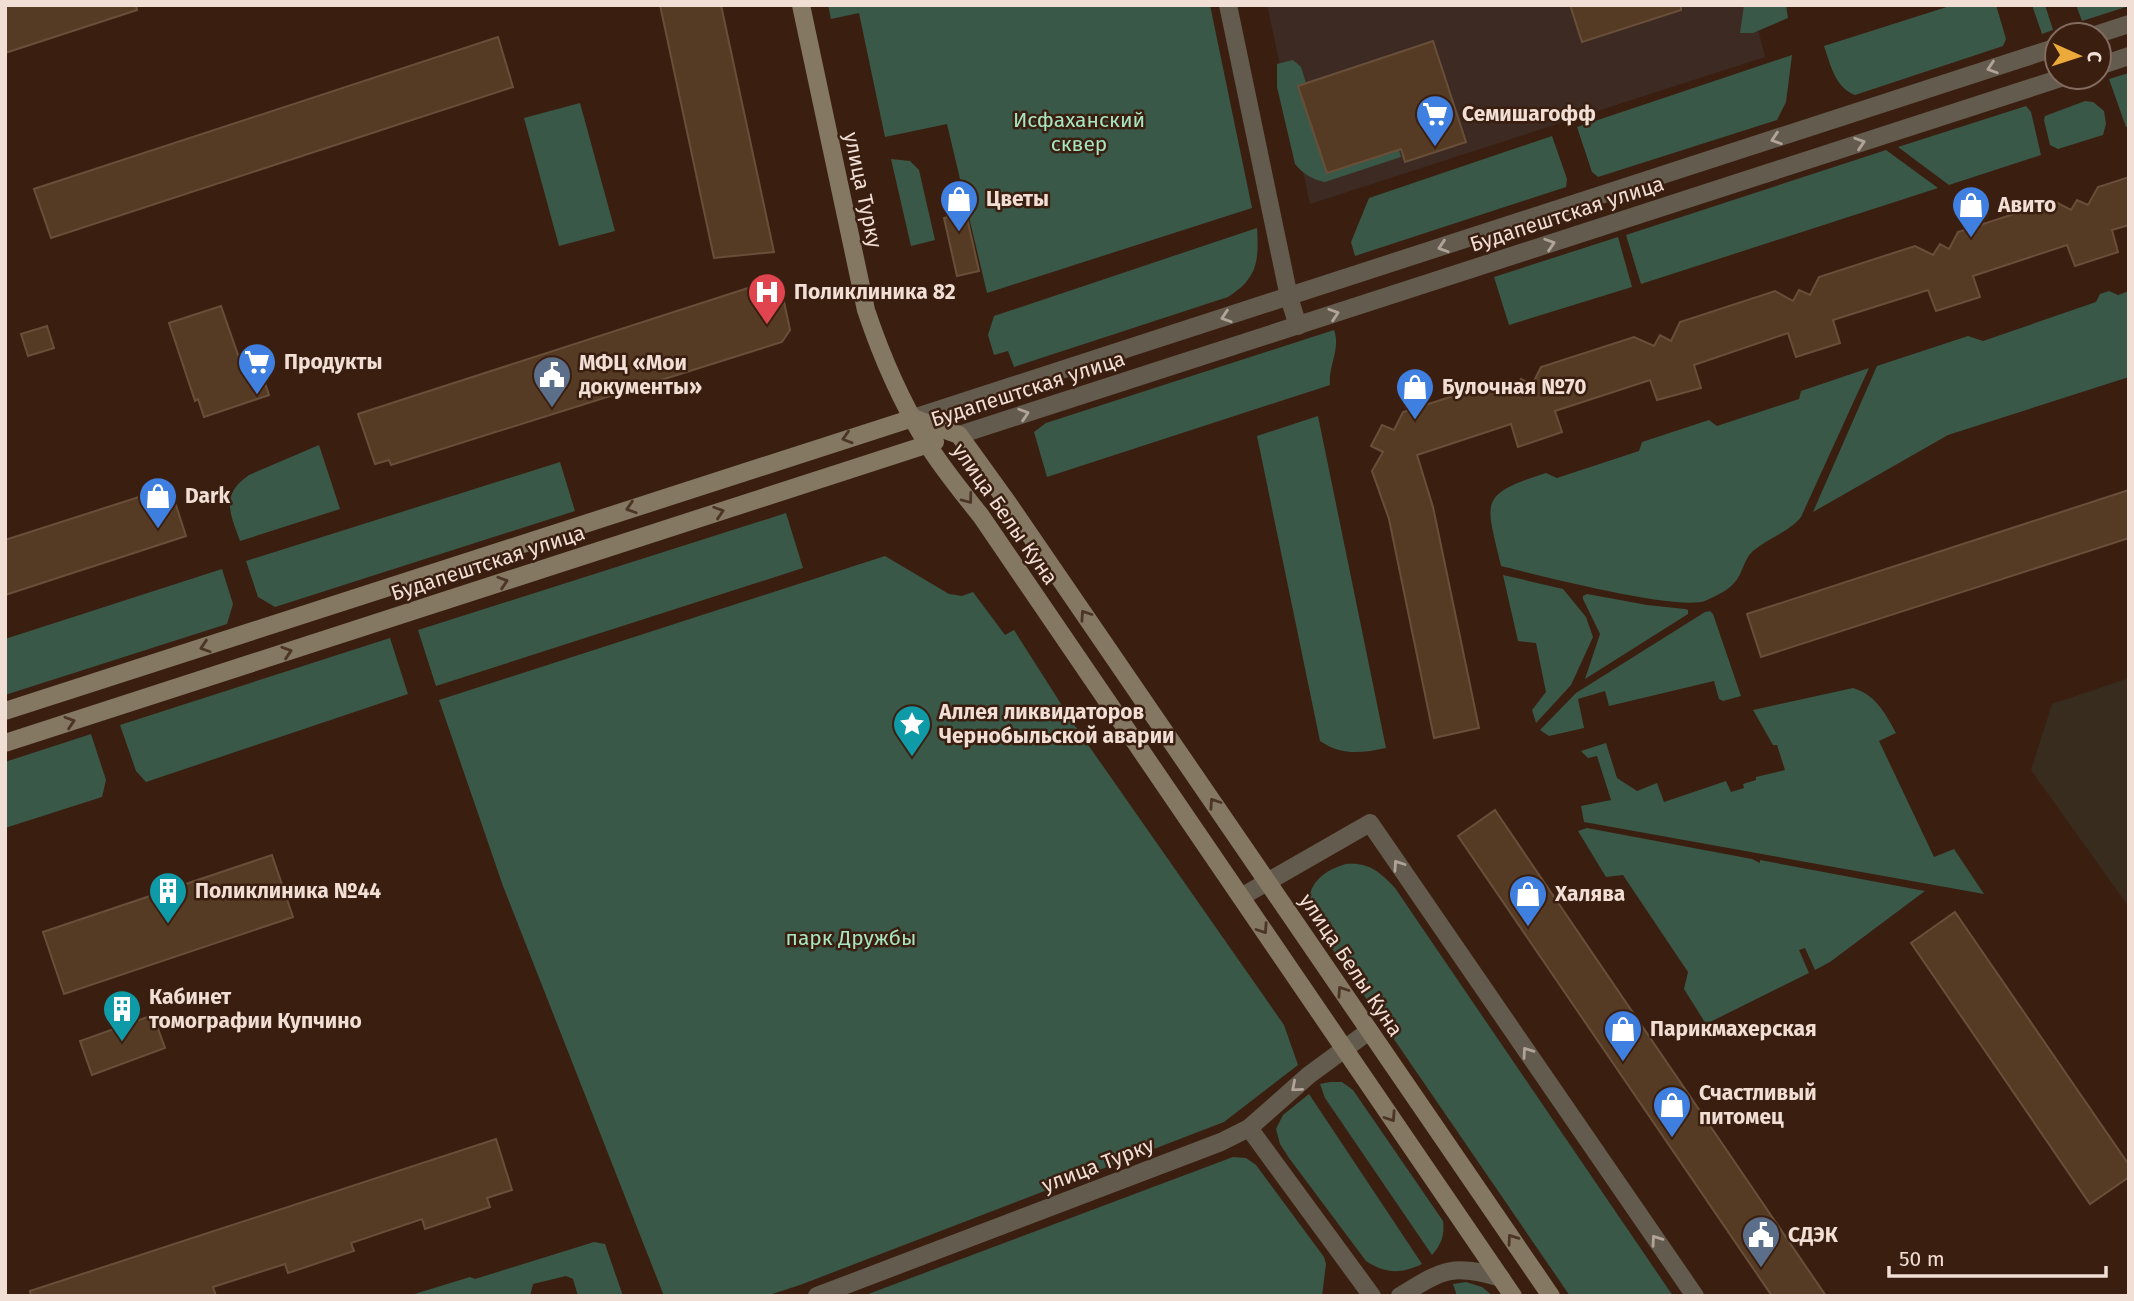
<svg xmlns="http://www.w3.org/2000/svg" width="2134" height="1301" viewBox="0 0 2134 1301" font-family="'Fira Sans',sans-serif">
  <rect width="100%" height="100%" fill="#3a1f11"/>
  <path fill="#3c2a23" d="M1267 5H1752L1765 57 1310 204Z"/>
  <path fill="#382c1e" d="M2129 678V907L2031 770 2052 704Z"/>
  <g fill="#395847">
    <path d="M828 5H1210L1252 208 987 293 947 124 885 137 859 13 831 19Z"/>
    <path d="M1744 5H1786L1788 18 1753 33H1740Z"/>
    <path d="M1953 5H1996L2006 39 2003 46 1855 95C1835 88 1830 63 1824 46Z"/>
    <path d="M2032 5H2045L2053 30 2042 34Z"/>
    <path d="M2076 5H2129V6L2082 21Z"/>
    <path d="M1792 55 1786 102 1777 120 1598 177 1592 172 1577 127Z"/>
    <path d="M1293 60 1301 67 1306 83 1298 86 1327 173 1399 150 1401 157 1325 182C1313 180 1303 174 1295 164L1277 87V64Z"/>
    <path d="M2129 73V126L2126 127 2109 79Z"/>
    <path d="M2085 101 2093 102 2104 111 2106 124 2103 135 2058 149 2050 145 2044 120 2045 116Z"/>
    <path d="M580 103 615 231 559 246 524 118Z"/>
    <path d="M2026 106 2031 112 2041 155 1949 185 1898 147Z"/>
    <path d="M1552 136 1567 179 1566 187 1355 256 1351 242 1369 198Z"/>
    <path d="M1886 150 1938 188 1641 284 1626 235Z"/>
    <path d="M891 159 910 161 919 170 935 240 911 246Z"/>
    <path d="M1257 228C1259 260 1258 278 1228 297L1014 367 1008 351 994 355 988 335 994 316Z"/>
    <path d="M1618 237 1632 287 1509 325 1494 277Z"/>
    <path d="M2109 291 2118 295 2129 291V377L1948 435 1813 512 1877 366 1968 336 1983 341 2096 302 2100 294Z"/>
    <path d="M1334 330C1341 349 1328 366 1330 385L1047 477 1034 432 1046 423Z"/>
    <path d="M1869 368 1801 517C1789 532 1768 538 1753 551 1743 560 1743 574 1734 583 1729 590 1715 596 1707 600 1683 613 1534 574 1501 566 1486 501 1477 495 1546 473L1557 478 1639 451 1642 442 1709 420 1717 426 1799 399 1801 391Z"/>
    <path d="M1318 416 1386 748C1362 753 1342 756 1320 741L1257 436Z"/>
    <path d="M319 445 340 509 240 541C230 513 220 495 249 475Z"/>
    <path d="M560 462 575 511 275 607 258 597 246 561Z"/>
    <path d="M786 513 803 568 436 686 418 630Z"/>
    <path d="M885 556 949 594 962 596 973 592 1005 635 1014 630 1077 729 1284 1025 1298 1065 1224 1122 800 1285 766 1296H664L503 886 439 700Z"/>
    <path d="M222 569 233 604 227 624 5 695V639Z"/>
    <path d="M1503 575 1563 589 1586 617 1593 637 1571 685 1536 723 1532 710 1546 692 1536 643 1518 641Z"/>
    <path d="M1587 594 1647 605 1685 609 1688 610V614L1585 679 1600 634 1583 599V596Z"/>
    <path d="M1710 611 1713 614 1741 696 1723 701 1719 699 1714 681 1609 706 1605 691 1578 699 1584 728 1549 736 1540 730 1576 693 1705 612Z"/>
    <path d="M390 638 408 694 146 782 136 771 120 725Z"/>
    <path d="M1853 688C1876 695 1885 713 1896 733L1879 741 1934 857 1954 849 1984 894 1584 822 1581 806 1611 800 1597 756 1588 758 1581 751 1606 743 1617 778 1637 791 1657 783 1664 802 1726 781 1731 792 1744 788 1743 784 1756 780V777L1785 770 1777 745H1773L1753 710Z"/>
    <path d="M91 734 106 780 102 797 5 828V762Z"/>
    <path d="M1587 828 1752 859 1760 863V860L1925 891 1830 962 1815 970 1805 948 1799 950 1809 973 1706 1024 1684 989 1688 972 1623 875 1606 877 1578 831Z"/>
    <path d="M1346 864C1369 862 1380 872 1395 888L1673 1296H1570L1313 921C1301 892 1317 872 1346 864Z"/>
    <path d="M1330 1082H1342L1353 1090 1443 1221C1445 1235 1441 1245 1432 1255L1325 1098 1320 1084Z"/>
    <path d="M1309 1094 1422 1264C1401 1274 1386 1274 1366 1261L1289 1158 1280 1144 1276 1129 1283 1115Z"/>
    <path d="M1233 1157 1246 1158 1256 1165 1324 1257 1326 1264 1322 1296H863Z"/>
    <path d="M594 1242 605 1244 623 1296H578L573 1279 566 1276 533 1284 530 1296H408L470 1277 475 1279Z"/>
    <path d="M1466 1282 1482 1287 1493 1296H1457L1453 1284Z"/>
  </g>
  <g fill="#563b24" stroke="#694f3a" stroke-width="2">
    <path d="M5 5H136L137 10 5 53Z"/>
    <path d="M660 5H721L774 252 714 258Z"/>
    <path d="M1570 5H1681V10L1582 42Z"/>
    <path d="M498 37 513 87 51 238 34 189Z"/>
    <path d="M1433 41 1466 142 1405 162 1401 149 1327 173 1298 86Z"/>
    <path d="M2129 177V225L2112 230 2118 252 2075 266 2067 245 1973 276 1980 297 1936 311 1928 290 1833 320 1840 343 1796 357 1788 333 1694 365 1701 388 1657 400 1650 380 1555 411 1562 432 1518 447 1511 424 1417 455 1433 507 1479 728 1434 738 1389 519 1372 471 1383 452 1371 446 1382 425 1394 430 1403 412 1497 382 1515 392 1521 379 1532 385 1541 367 1634 337 1654 346 1660 335 1671 341 1680 322 1775 291 1793 301 1799 290 1810 295 1819 277 1915 246 1933 255 1940 244 1949 249 1958 232 2054 201 2071 210 2077 200 2088 205 2098 187Z"/>
    <path d="M966 213 979 271 957 276 944 218Z"/>
    <path d="M779 278 790 330 782 342 391 465 389 460 375 464 358 414Z"/>
    <path d="M221 306 238 355 254 350 269 395 204 417 198 399 195 401 169 323Z"/>
    <path d="M47 326 54 348 28 356 21 334Z"/>
    <path d="M170 487 186 536 5 595V540Z"/>
    <path d="M2129 490V538L1761 657 1747 614Z"/>
    <path d="M1495 810 1531 863 1826 1296H1772L1458 836Z"/>
    <path d="M272 855 293 917 64 994 43 932Z"/>
    <path d="M1955 912 2129 1165V1177L2090 1204 1911 943Z"/>
    <path d="M153 1015 165 1048 92 1075 80 1041Z"/>
    <path d="M496 1139 512 1190 487 1198 490 1207 425 1229 422 1219 351 1243 354 1251 288 1273 285 1264 213 1287 216 1296H31L30 1291Z"/>
  </g>
  <g fill="none" stroke-linecap="round" stroke-linejoin="round">
    <g stroke="#635b4d" stroke-width="18">
      <path d="M1228 5 1289 297 1298 326"/>
      <path d="M2095 35 2129 24"/>
      <path d="M2099 66 2129 56"/>
      <path d="M913 418 2057 47"/>
      <path d="M959 435 2064 77"/>
      <path d="M1241 897 1370 823 1695 1296"/>
      <path d="M1249 1128 1372 1296"/>
      <path d="M817 1296 1221 1142 1249 1128 1309 1075 1369 1031"/>
      <path d="M1400 1296C1443 1270 1451 1263 1501 1278"/>
    </g>
    <g stroke="#847862" stroke-width="18">
      <path d="M801 5 866 310C881 355 901 401 926 442 942 468 962 492 981 516L1513 1296"/>
      <path d="M913 418 959 435 1008 503 1551 1296"/>
      <path d="M5 711 913 418"/>
      <path d="M5 743 935 442"/>
    </g>
  </g>
  <defs><path id="oneway-chevron" d="M-2-3.5L2.5 0L-2 3.5" fill="none" stroke-width="1.6" stroke-linecap="round" stroke-linejoin="round" transform="scale(1.75)"/></defs>
  <g stroke="#b1a398">
    <use href="#oneway-chevron" transform="translate(1992 68) rotate(162)"/>
    <use href="#oneway-chevron" transform="translate(1776 139) rotate(162)"/>
    <use href="#oneway-chevron" transform="translate(1860 143) rotate(-18)"/>
    <use href="#oneway-chevron" transform="translate(1550 244) rotate(-18)"/>
    <use href="#oneway-chevron" transform="translate(1443 247) rotate(162)"/>
    <use href="#oneway-chevron" transform="translate(1334 314) rotate(-18)"/>
    <use href="#oneway-chevron" transform="translate(1226 317) rotate(162)"/>
    <use href="#oneway-chevron" transform="translate(1024 414) rotate(-18)"/>
    <use href="#oneway-chevron" transform="translate(1398 865) rotate(-124)"/>
    <use href="#oneway-chevron" transform="translate(1527 1052) rotate(-125)"/>
    <use href="#oneway-chevron" transform="translate(1296 1087) rotate(139)"/>
    <use href="#oneway-chevron" transform="translate(1656 1240) rotate(-125)"/>
  </g>
  <g stroke="#4c3525">
    <use href="#oneway-chevron" transform="translate(847 438) rotate(163)"/>
    <use href="#oneway-chevron" transform="translate(968 499) rotate(53)"/>
    <use href="#oneway-chevron" transform="translate(631 508) rotate(162)"/>
    <use href="#oneway-chevron" transform="translate(719 512) rotate(-18)"/>
    <use href="#oneway-chevron" transform="translate(503 582) rotate(-18)"/>
    <use href="#oneway-chevron" transform="translate(1085 615) rotate(-124)"/>
    <use href="#oneway-chevron" transform="translate(205 647) rotate(162)"/>
    <use href="#oneway-chevron" transform="translate(287 652) rotate(-18)"/>
    <use href="#oneway-chevron" transform="translate(70 722) rotate(-18)"/>
    <use href="#oneway-chevron" transform="translate(1214 803) rotate(-124)"/>
    <use href="#oneway-chevron" transform="translate(1263 929) rotate(56)"/>
    <use href="#oneway-chevron" transform="translate(1342 991) rotate(-124)"/>
    <use href="#oneway-chevron" transform="translate(1391 1117) rotate(56)"/>
    <use href="#oneway-chevron" transform="translate(1512 1239) rotate(-125)"/>
  </g>
  <defs>
    <symbol id="supermarket-pin" viewBox="-11 -11 22 30"><path d="M0 17L-7.5 6A9.5 9.5 0 1 1 7.5 6Z" fill="#3f7fe0" stroke="#3a1f11"/><path d="M-6-5.5h2.5l.6 2H6L4.5 2H-2.5L-4.4-4H-6ZM-1.5 3.2a1.3 1.3 0 1 0 .1 0ZM3 3.2a1.3 1.3 0 1 0 .1 0Z" fill="#fff"/></symbol>
    <symbol id="shop-pin" viewBox="-11 -11 22 30"><path d="M0 17L-7.5 6A9.5 9.5 0 1 1 7.5 6Z" fill="#3f7fe0" stroke="#3a1f11"/><path d="M-5-2.5h2.3a2.7 3.5 0 0 1 5.4 0H5L5.5 6h-11ZM-1.5-2.5h3a1.5 2.3 0 0 0-3 0Z" fill="#fff"/></symbol>
    <symbol id="hospital-pin" viewBox="-11 -11 22 30"><path d="M0 17L-7.5 6A9.5 9.5 0 1 1 7.5 6Z" fill="#e0444e" stroke="#3a1f11"/><path d="M-5-5h3v3.5h4V-5h3V5h-3V1.5h-4V5h-3Z" fill="#fff"/></symbol>
    <symbol id="civic-pin" viewBox="-11 -11 22 30"><path d="M0 17L-7.5 6A9.5 9.5 0 1 1 7.5 6Z" fill="#5c6f8a" stroke="#3a1f11"/><path d="M-.6-6.5H3V-4.5H.6V-3L4-1V1h2V6H-6V1h2V-1L-.6-3ZM-1.2 2.5V6h2.4V2.5Z" fill="#fff"/></symbol>
    <symbol id="sight-pin" viewBox="-11 -11 22 30"><path d="M0 17L-7.5 6A9.5 9.5 0 1 1 7.5 6Z" fill="#0f9aa8" stroke="#3a1f11"/><path d="M0-6L1.8-2.2L6-1.7L2.9 1.2L3.7 5.4L0 3.3L-3.7 5.4L-2.9 1.2L-6-1.7L-1.8-2.2Z" fill="#fff"/></symbol>
    <symbol id="building-pin" viewBox="-11 -11 22 30"><path d="M0 17L-7.5 6A9.5 9.5 0 1 1 7.5 6Z" fill="#0f9aa8" stroke="#3a1f11"/><path d="M-4-6H4V6H1V3H-1V6H-4ZM-2.5-4.3h1.7v1.8h-1.7ZM.8-4.3h1.7v1.8H.8ZM-2.5-1h1.7V.8h-1.7ZM.8-1h1.7V.8H.8Z" fill="#fff"/></symbol>
  </defs>
  <g fill-rule="evenodd">
    <use href="#supermarket-pin" x="1413" y="92" width="44" height="60"/>
    <use href="#shop-pin" x="937" y="177" width="44" height="60"/>
    <use href="#shop-pin" x="1949" y="183" width="44" height="60"/>
    <use href="#hospital-pin" x="745" y="270" width="44" height="60"/>
    <use href="#supermarket-pin" x="235" y="340" width="44" height="60"/>
    <use href="#civic-pin" x="530" y="353" width="44" height="60"/>
    <use href="#shop-pin" x="1393" y="365" width="44" height="60"/>
    <use href="#shop-pin" x="136" y="474" width="44" height="60"/>
    <use href="#sight-pin" x="890" y="702" width="44" height="60"/>
    <use href="#building-pin" x="146" y="869" width="44" height="60"/>
    <use href="#shop-pin" x="1506" y="872" width="44" height="60"/>
    <use href="#building-pin" x="100" y="987" width="44" height="60"/>
    <use href="#shop-pin" x="1601" y="1007" width="44" height="60"/>
    <use href="#shop-pin" x="1650" y="1083" width="44" height="60"/>
    <use href="#civic-pin" x="1739" y="1213" width="44" height="60"/>
  </g>
  <g text-anchor="middle" stroke-width="5" stroke-linejoin="round" paint-order="stroke">
    <g font-size="21" font-weight="bold" fill="#f1ded5" stroke="#3a1f11" text-anchor="start">
      <text x="1462" y="121">Семишагофф</text>
      <text x="986" y="206">Цветы</text>
      <text x="1998" y="212">Авито</text>
      <text x="794" y="299">Поликлиника 82</text>
      <text x="284" y="369">Продукты</text>
      <text x="579" y="370">МФЦ «Мои<tspan x="579" dy="24">документы»</tspan></text>
      <text x="1442" y="394">Булочная №70</text>
      <text x="185" y="503">Dark</text>
      <text x="939" y="719">Аллея ликвидаторов<tspan x="939" dy="24">Чернобыльской аварии</tspan></text>
      <text x="195" y="898">Поликлиника №44</text>
      <text x="1555" y="901">Халява</text>
      <text x="149" y="1004">Кабинет<tspan x="149" dy="24">томографии Купчино</tspan></text>
      <text x="1650" y="1036">Парикмахерская</text>
      <text x="1699" y="1100">Счастливый<tspan x="1699" dy="24">питомец</tspan></text>
      <text x="1788" y="1242">СДЭК</text>
    </g>
    <g font-size="21" fill="#a6e5c1" stroke="#3a1f11">
      <text x="1079" y="127">Исфаханский<tspan x="1079" dy="24">сквер</tspan></text>
      <text x="851" y="945">парк Дружбы</text>
    </g>
    <g font-size="21" fill="#f1ded5" stroke="#3a1f11">
      <text transform="translate(863 190) rotate(78)" y="7">улица Турку</text>
      <text transform="translate(1567 214) rotate(-18)" y="7">Будапештская улица</text>
      <text transform="translate(1028 389) rotate(-18)" y="7">Будапештская улица</text>
      <text transform="translate(1005 514) rotate(55)" y="7">улица Белы Куна</text>
      <text transform="translate(488 563) rotate(-18)" y="7">Будапештская улица</text>
      <text transform="translate(1351 965) rotate(56)" y="7">улица Белы Куна</text>
      <text transform="translate(1098 1165) rotate(-21)" y="7">улица Турку</text>
    </g>
  </g>
  <rect width="2134" height="1301" fill="none" stroke="#f1ded5" stroke-width="14"/>
  <g transform="translate(2078 56) rotate(93)"><circle r="33" fill="#3a1f11" stroke="#836b5f" stroke-width="2"/>
  <path d="M0-5L12 26L0 18L-12 26Z" fill="#ebaa39"/>
  <text y="-10" font-size="19" font-weight="bold" text-anchor="middle" fill="#f1ded5">С</text>
  </g>
  <path d="M1889 1266v10h217v-10" fill="none" stroke="#f1ded5" stroke-width="3.5"/>
  <text x="1899" y="1266" font-size="21" fill="#f1ded5" stroke="#3a1f11" stroke-width="5" paint-order="stroke">50 m</text>
</svg>
